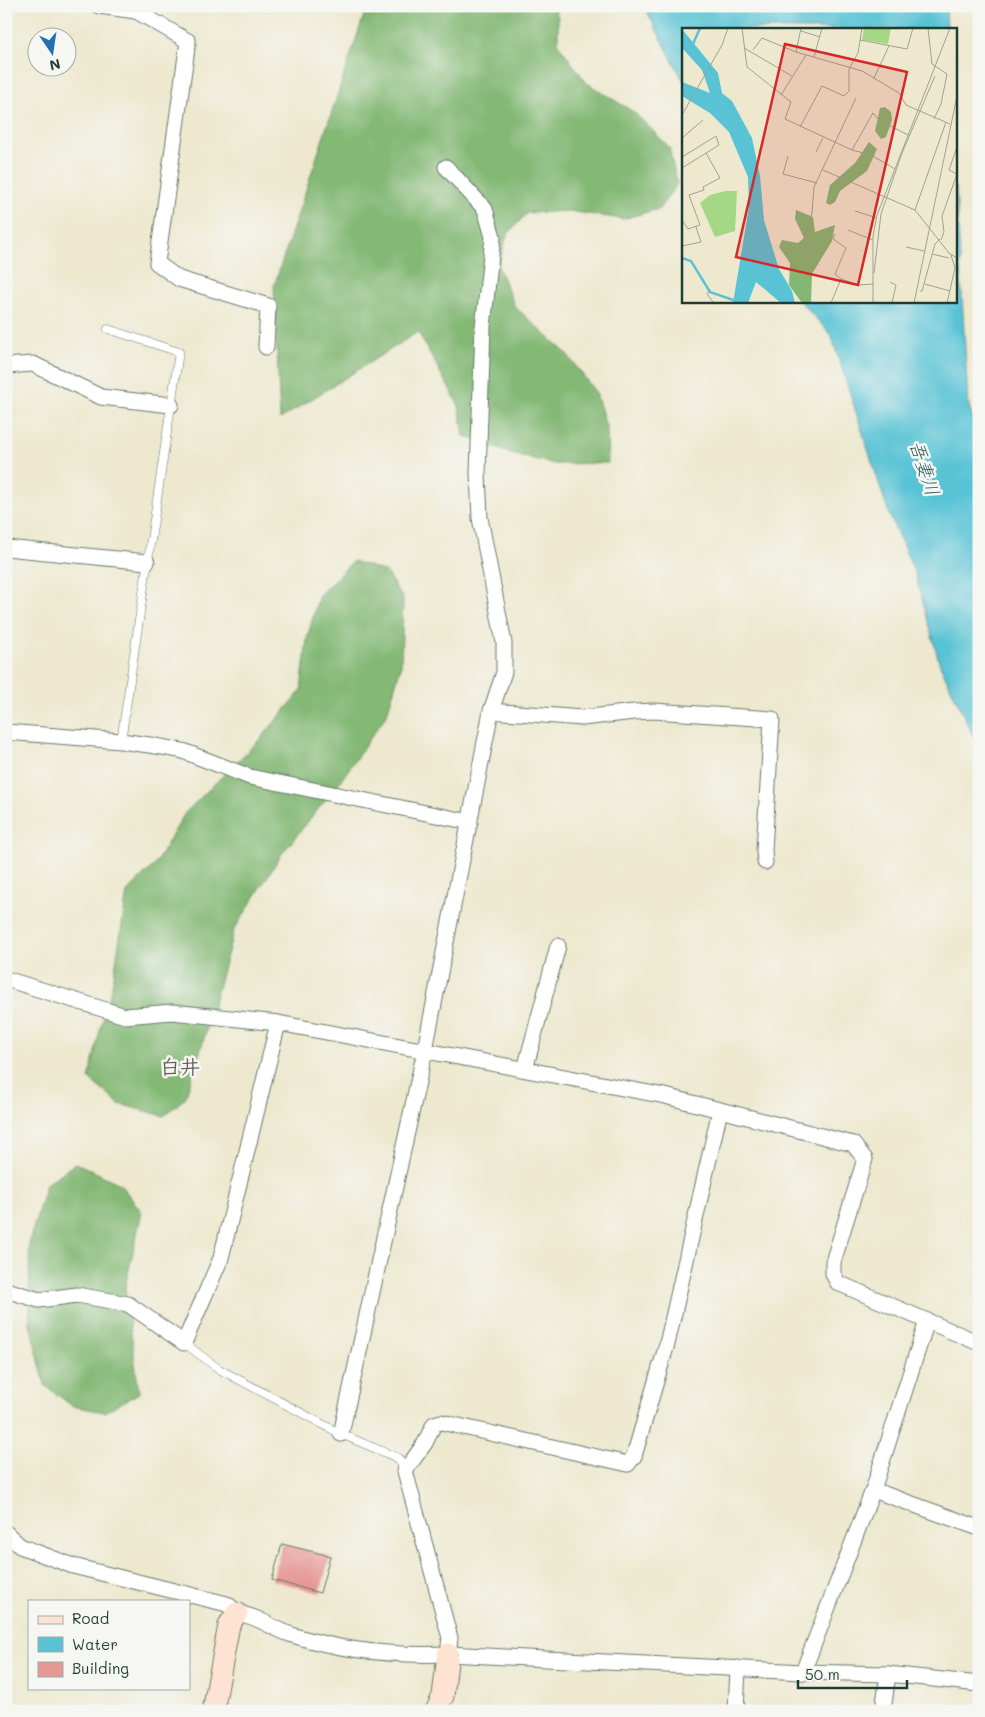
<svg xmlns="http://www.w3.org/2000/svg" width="985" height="1717" viewBox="0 0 985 1717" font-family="Mali,'Klee One',sans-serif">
  <rect width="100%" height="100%" fill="#f6f6f2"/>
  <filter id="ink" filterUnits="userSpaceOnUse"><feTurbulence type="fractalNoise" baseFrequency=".02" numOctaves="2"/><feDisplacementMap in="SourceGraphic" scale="10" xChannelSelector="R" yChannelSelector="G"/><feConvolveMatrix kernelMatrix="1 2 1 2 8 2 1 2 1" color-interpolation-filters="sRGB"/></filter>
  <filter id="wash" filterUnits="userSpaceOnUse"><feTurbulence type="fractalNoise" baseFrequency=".0096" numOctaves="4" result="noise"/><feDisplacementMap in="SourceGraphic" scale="20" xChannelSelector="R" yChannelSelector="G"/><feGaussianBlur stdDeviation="1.12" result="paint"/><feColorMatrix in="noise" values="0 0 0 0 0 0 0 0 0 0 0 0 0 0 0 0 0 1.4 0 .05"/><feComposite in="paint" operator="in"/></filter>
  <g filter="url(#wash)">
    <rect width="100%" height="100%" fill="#ede8ce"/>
    <g fill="#83b874" stroke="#517a54">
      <path d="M367 6H555L558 19V44L587 83 635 113 669 147 677 184 659 209 622 219 569 211 527 213 507 235 498 267 515 307 567 354 596 393 607 430 608 463 555 464 511 454 464 436 459 406 418 332 280 419 274 286Z"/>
      <path d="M353 561 386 572 403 599 401 666 387 714 339 783 281 855 234 930 203 1042 185 1098 164 1116 119 1104 89 1079 99 1034 113 982 127 892 156 863 185 813 262 737 301 691 307 639 319 595Z"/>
      <path d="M76 1163 120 1184 142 1212 125 1287 139 1393 105 1412 72 1406 45 1385 30 1324 29 1243 46 1184Z"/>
    </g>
    <g fill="#59c3d5" stroke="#3c8084">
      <path d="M644 6H946L947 29H684V82Z"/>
      <path d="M956 187 968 402 979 442V748L940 665 914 571 889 514 831 335 800 301H956Z"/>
    </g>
    <g id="blocks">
      <path fill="#e69895" d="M282 1544 330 1556 320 1593 272 1580Z"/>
    </g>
  </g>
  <g filter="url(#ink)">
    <use href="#blocks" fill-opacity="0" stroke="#67796a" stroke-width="1"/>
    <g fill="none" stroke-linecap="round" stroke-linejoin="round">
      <defs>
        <g id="lane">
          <path d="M108 329 179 352 121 741"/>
          <path d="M184 1343 219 1369 341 1434 398 1458 405 1471"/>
        </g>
        <g id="street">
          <path d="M99 6 136 11 138 6"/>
          <path d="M136 11 188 41 157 263 179 279 268 306 266 347"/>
          <path d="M6 366 33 364 101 397 171 405"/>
          <path d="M6 548 147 562"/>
          <path d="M491 711 582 718 634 712 654 711 772 719 764 850 765 862"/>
          <path d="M6 732 121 741 156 746 183 751 250 777 470 822"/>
          <path d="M6 979 125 1016 172 1012 278 1023 665 1096 853 1144 865 1159 833 1262V1274L838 1283 979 1343"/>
          <path d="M525 1069 558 946"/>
          <path d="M6 1290 39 1300 77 1295 128 1304 184 1343 221 1258 278 1023"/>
          <path d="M341 1434 425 1050 491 711 504 672V643L480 518 478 473 483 327 493 237 485 209 446 167"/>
          <path d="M873 1490 979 1528"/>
          <path d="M6 1533 20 1546 73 1566 227 1604C240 1616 243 1613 257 1619 268 1624 280 1631 292 1635 342 1651 397 1656 448 1654L803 1672 888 1674 979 1684"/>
          <path d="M448 1654 450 1638 405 1471 425 1443 434 1424 441 1422 628 1464 634 1456 667 1344 720 1110"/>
          <path d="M803 1672 873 1490 927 1321"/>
          <path d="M736 1711 738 1668"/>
          <path d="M883 1711 888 1674"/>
        </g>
        <g id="secondary">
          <path d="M213 1711 229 1625 237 1613"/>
          <path d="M436 1711 443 1696 448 1654"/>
        </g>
      </defs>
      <use href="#lane" stroke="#67796a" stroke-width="9"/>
      <use href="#street" stroke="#67796a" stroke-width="17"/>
      <use href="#secondary" stroke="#67796a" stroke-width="23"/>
      <use href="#lane" stroke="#fff" stroke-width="8"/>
      <use href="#street" stroke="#fff" stroke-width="15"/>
      <use href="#secondary" stroke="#fee3d2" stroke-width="21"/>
    </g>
  </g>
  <g text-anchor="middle" stroke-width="5" stroke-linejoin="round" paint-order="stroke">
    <g font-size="19" font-style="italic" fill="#2e5e5c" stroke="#f6f6f2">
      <text transform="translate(925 468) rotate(72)" y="7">吾妻川</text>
    </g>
    <g font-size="20" font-weight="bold" fill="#655d56" stroke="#f6f6f2">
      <text x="180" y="1074">白井</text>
    </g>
  </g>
  <g transform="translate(682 28)">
    <rect width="275" height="275" fill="#ede8ce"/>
    <path d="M182 0H209L206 16 180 12ZM43 163H55L53 203 33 209 18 175 28 167Z" fill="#a4d887"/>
    <path d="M203 79 209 84 210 92 204 109 199 111 193 103 198 80ZM187 114 195 121 185 143 158 163 153 174 148 177 144 175 148 157 173 135ZM114 182 131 189 133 204 153 197 150 213 130 246 129 275H120L107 257 108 235 97 219 100 212 116 215 122 210 113 191Z" fill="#83b874"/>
    <path d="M0 1 36 45 40 65 50 73 70 110 78 148 82 192 97 241 110 263 113 275H99L74 254 66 275H51L67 179 66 149 47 104 28 85 0 68V54L28 65 20 42 0 20Z" fill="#59c3d5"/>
    <path fill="none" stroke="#59c3d5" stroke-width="2.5" d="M11 16 18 0M0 230 9 233 28 264 54 273"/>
    <path fill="none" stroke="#9ba490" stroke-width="1" d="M60 0 65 39 109 74 103 91 170 122 189 127 213 141M246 0 250 36 265 46 259 76 252 91M119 3 138 9M178 12 225 21 231 0M62 20 110 48M71 22 80 10 114 24 180 43 217 65 224 77 268 96M114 24 119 0M132 29 140 0M192 50 207 18M99 67 124 27M0 87 40 17 46 0M118 99 140 58 162 68 167 63V41L176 25 180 0M0 110 21 92M170 122 191 85 197 92 226 107M134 124 141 110M24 125 38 150M106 128 101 146 135 155M0 129 34 108 37 117 0 140M141 142 233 182 267 225 275 230M233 182 264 94M173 183 195 190M0 192 6 201 18 197 7 167 22 162 21 159 38 150M166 202 191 212M153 206 151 211 164 220 153 246 159 251M259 212 262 204 260 188 275 146 267 142 275 119M0 218 19 214 14 199M224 219 242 223M125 223 121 213 130 185 132 159 174 70M250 226 267 230M192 245 199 186 220 125 253 48M208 254 214 257 210 275M243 256 268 263M28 261 25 266 32 275M238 263H240L253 216 258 211M149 275 159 251 177 257 191 256M191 275V208L195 187 268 0M232 275 275 68M265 275 273 240 269 227"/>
    <path fill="#d62828" fill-opacity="0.15" stroke="#d62828" stroke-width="2.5" d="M103 16 225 44 176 257 54 229Z"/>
    <rect width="275" height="275" fill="none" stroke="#1f3d34" stroke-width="2.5"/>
  </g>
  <rect width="985" height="1717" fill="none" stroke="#f6f6f2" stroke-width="25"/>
  <rect x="28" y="1600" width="162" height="90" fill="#f6f6f2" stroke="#a0aca6"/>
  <rect x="38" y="1616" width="25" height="8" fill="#fee3d2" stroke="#a0aca6"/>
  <text x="72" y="1624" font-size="15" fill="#1f3d34">Road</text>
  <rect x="38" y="1637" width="25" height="15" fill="#59c3d5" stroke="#a0aca6"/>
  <text x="72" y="1650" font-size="15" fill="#1f3d34">Water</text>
  <rect x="38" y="1662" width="25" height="15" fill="#e69895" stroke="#a0aca6"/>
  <text x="72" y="1674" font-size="15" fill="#1f3d34">Building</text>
  <g transform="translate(52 52) rotate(167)"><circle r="24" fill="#f6f6f2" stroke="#a0aca6"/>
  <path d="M0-4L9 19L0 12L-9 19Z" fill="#1f6fb2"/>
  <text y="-8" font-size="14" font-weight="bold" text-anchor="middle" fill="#1f3d34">N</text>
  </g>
  <path d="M798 1680v8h109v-8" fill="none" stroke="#1f3d34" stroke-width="2.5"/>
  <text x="805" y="1680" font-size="15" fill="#1f3d34" stroke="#f6f6f2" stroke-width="4" paint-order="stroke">50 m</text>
</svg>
